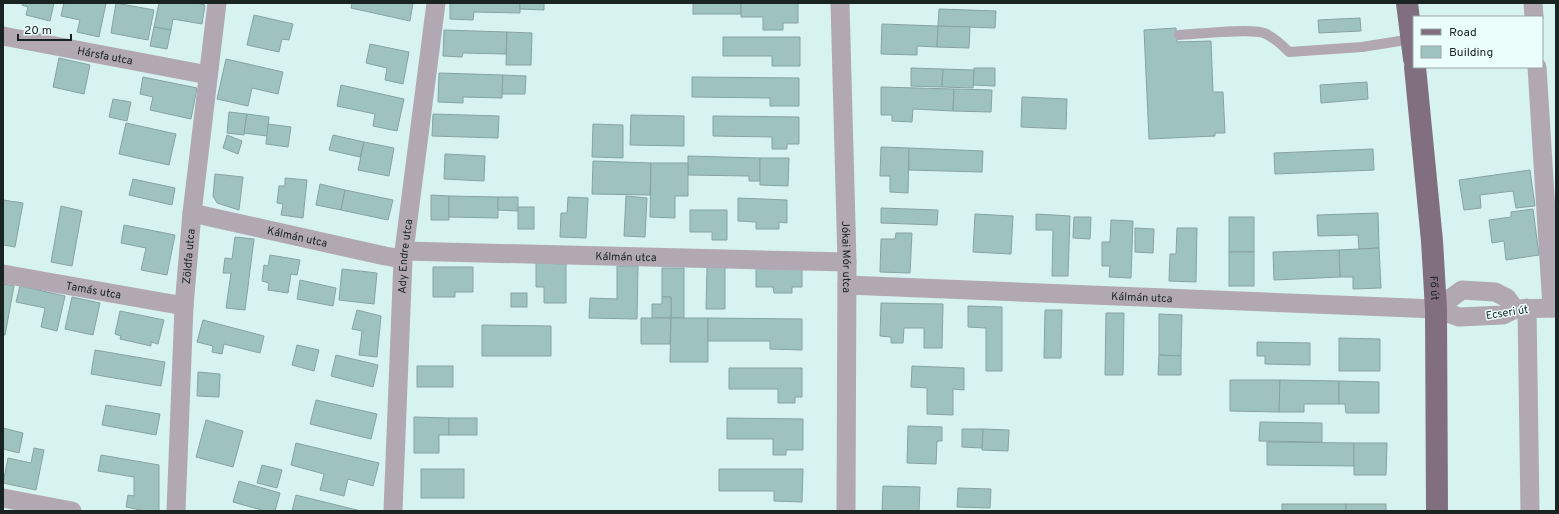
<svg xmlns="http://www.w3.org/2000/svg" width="1559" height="514" viewBox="0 0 1559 514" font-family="Overpass,sans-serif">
  <rect width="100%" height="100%" fill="#d6f3f0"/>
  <g fill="#9ec3bf" stroke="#87a3a0">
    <path d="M22 3H54L50 21 26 15 28 7 22 5Z"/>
    <path d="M64 3H106L99 37 77 32 80 20 61 16Z"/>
    <path d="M116 3 154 10 148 40 111 33Z"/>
    <path d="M159 3H196L205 5 202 24 173 19 171 30 154 27Z"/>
    <path d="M352 3H413L410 21 351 8Z"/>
    <path d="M450 3H520V13L474 12 473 20 450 19Z"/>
    <path d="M520 3H544V10L520 9Z"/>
    <rect x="693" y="3" width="48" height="11"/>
    <path d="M741 3H798V23H783V30H763V17H741Z"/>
    <path d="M939 9 996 11 995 28 938 26Z"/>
    <path d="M254 15 293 24 289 40 282 39 279 52 247 45Z"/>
    <path d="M1360 18 1361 31 1319 33 1318 20Z"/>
    <path d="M882 24 938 26 937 47 917 46V55L881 54Z"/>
    <path d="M938 26 970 27 969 48 937 47Z"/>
    <path d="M154 27 171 30 167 49 150 46Z"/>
    <path d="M1176 28 1177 42 1211 41 1213 92H1223L1225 133H1215V136L1149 139 1144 30Z"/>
    <path d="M444 30 507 32 506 54 463 53 462 57 443 56Z"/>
    <path d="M507 32 532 33 531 65H506Z"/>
    <path d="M723 37H800V66H772V56H723Z"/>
    <path d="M370 44 409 52 403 84 385 80 387 68 366 63Z"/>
    <path d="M59 58 90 65 84 94 53 87Z"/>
    <path d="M226 59 283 72 278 94 252 88 248 106 217 99Z"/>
    <path d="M911 68 943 69 942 87 911 86Z"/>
    <path d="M974 68H995V86L973 85Z"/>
    <path d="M943 69 974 70 973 88 942 87Z"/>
    <path d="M439 73 503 75 502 98 463 97V103L438 102Z"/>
    <path d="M503 75 526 76 525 94H502Z"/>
    <path d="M143 77 197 88 191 119 150 110 153 97 140 94Z"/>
    <path d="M692 77 799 78V106H770V98L692 97Z"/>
    <path d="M1367 82 1368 99 1321 103 1320 85Z"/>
    <path d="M341 85 404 99 397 131 373 126 375 114 337 106Z"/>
    <path d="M881 87 954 89 953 111 913 109 912 122 892 121V115H881Z"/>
    <path d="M954 89 992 90 991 112 953 111Z"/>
    <path d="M1022 97 1067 99 1066 129 1021 127Z"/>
    <path d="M113 99 131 102 127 121 109 117Z"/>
    <path d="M229 112 247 114 244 135 227 133Z"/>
    <path d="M247 114 269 117 267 136 244 133Z"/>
    <path d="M433 114 499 116 498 138 432 136Z"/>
    <path d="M631 115 684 116V146L630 145Z"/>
    <path d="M713 116 799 117V144H787V149H772V137L713 136Z"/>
    <path d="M126 123 176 134 169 165 119 154Z"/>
    <path d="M268 124 291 127 288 147 266 144Z"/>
    <path d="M593 124 623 125V158L592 157Z"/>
    <path d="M227 135 242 141 238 154 223 148Z"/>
    <path d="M333 135 364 142 360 157 329 150Z"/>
    <path d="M364 142 394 148 389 176 358 170Z"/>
    <path d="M881 147 909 148 908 193 890 192V176H880Z"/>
    <path d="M909 148 983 151 982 172 909 170Z"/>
    <path d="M1373 149 1374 170 1275 174 1274 153Z"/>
    <path d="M445 154 485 156 484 181 444 179Z"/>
    <path d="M688 156 760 158V181H749V176L688 175Z"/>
    <path d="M760 158H789L788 186 760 185Z"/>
    <path d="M593 161 651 163 650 195 592 194Z"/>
    <path d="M651 163H688V196H675V218L650 217Z"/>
    <path d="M1530 170 1535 206 1516 208 1513 191 1480 195 1481 208 1464 210 1459 180Z"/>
    <path d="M215 174 243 177 239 210 217 203 213 196Z"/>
    <path d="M285 178 307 180 303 218 281 215 283 204 277 203 279 186H285Z"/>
    <path d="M133 179 175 188 172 205 129 195Z"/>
    <path d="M320 184 345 190 341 210 316 205Z"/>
    <path d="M345 190 393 200 388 220 341 210Z"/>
    <path d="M431 195 449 196V220H431Z"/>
    <path d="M449 196 498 197V218L449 217Z"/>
    <path d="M626 196 647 198 645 237 624 236Z"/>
    <path d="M498 197H518V211L498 210Z"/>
    <path d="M568 197 588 198 586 238 560 237 561 213H567Z"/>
    <path d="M738 198 787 200V223L779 222V229H756V222L738 221Z"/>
    <path d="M3 200 23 203 15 247 3 245Z"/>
    <path d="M61 206 82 211 72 266 51 262Z"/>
    <rect x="518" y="207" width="16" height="22"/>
    <path d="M881 208 938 210 937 225 881 223Z"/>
    <path d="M1533 209 1539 255 1506 260 1504 241 1492 243 1489 220 1511 217V212Z"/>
    <path d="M690 210H727V240H712V232H690Z"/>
    <path d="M1378 213 1379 248 1359 249 1358 235 1318 236 1317 215Z"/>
    <path d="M975 214 1013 216 1011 254 973 252Z"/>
    <path d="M1036 214 1070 216 1068 276H1052L1053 230H1036Z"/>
    <path d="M1074 217H1091L1090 239 1073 238Z"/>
    <rect x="1229" y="217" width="25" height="35"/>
    <path d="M1111 220 1133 221 1131 278 1109 277 1110 266H1102V242H1110Z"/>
    <path d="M124 225 175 235 167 275 141 270 146 248 121 243Z"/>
    <path d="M1135 228 1154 229 1153 253 1135 252Z"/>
    <path d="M1177 228H1197L1196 282 1169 281 1170 254H1176Z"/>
    <path d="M896 233H912L910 273 880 272 881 239H895Z"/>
    <path d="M235 237 254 239 245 310 226 308 231 273H223L225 258 232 259Z"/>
    <path d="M1379 248 1381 288 1353 289V277H1340L1339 250Z"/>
    <path d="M1339 250 1340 277 1274 280 1273 252Z"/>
    <rect x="1229" y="252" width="25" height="34"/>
    <path d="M270 255 300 260 297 275 291 274 288 293 268 290 269 283 262 281 264 265 268 266Z"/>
    <path d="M536 263 566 264V303H544V287H536Z"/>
    <path d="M756 265H802V287H792V293H774L773 287H756Z"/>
    <path d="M617 266H638L637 319 589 318 590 298 617 299Z"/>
    <path d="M433 267H473V292H455V297H433Z"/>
    <path d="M707 267H725V309H706Z"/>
    <path d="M662 268H684V318H671V297H662Z"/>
    <path d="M342 269 377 273 374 304 339 300Z"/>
    <path d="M300 280 336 288 333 306 297 299Z"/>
    <path d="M3 284 14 286 5 335H3Z"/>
    <path d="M20 286 65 296 57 331 41 327 45 308 16 302Z"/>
    <rect x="511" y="293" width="16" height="14"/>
    <path d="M72 297 100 303 93 335 65 329Z"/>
    <path d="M662 297H671V318H652V304H662Z"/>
    <path d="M881 303 943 304 942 348H924V328H904L903 343H891V337L880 336Z"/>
    <path d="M968 306 1002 307V371H986V328L968 327Z"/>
    <path d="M357 310 381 316 377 357 359 355 362 331 352 329Z"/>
    <path d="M1045 310H1062L1061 358H1044Z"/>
    <path d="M120 311 164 320 158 344 151 342V346L120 339 121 336 115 334Z"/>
    <path d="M1106 313H1124L1123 375H1105Z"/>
    <path d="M1159 314 1182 315 1181 356 1159 355Z"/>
    <path d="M641 318H671L670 344H641Z"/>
    <path d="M671 318H708V362H670Z"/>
    <path d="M708 318 802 319V350L770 349V341H708Z"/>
    <path d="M203 320 264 336 260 353 224 344 222 354 212 352 213 346 197 342Z"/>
    <path d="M482 325 551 326V356H482Z"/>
    <path d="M1339 338 1380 339V371H1339Z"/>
    <path d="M1257 342 1310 343V365L1265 364V356H1257Z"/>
    <path d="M297 345 319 350 314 371 292 365Z"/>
    <path d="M95 350 165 362 161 386 91 374Z"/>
    <path d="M336 355 378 365 373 387 331 376Z"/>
    <path d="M1159 355 1181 356V375H1158Z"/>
    <rect x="417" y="366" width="36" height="21"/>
    <path d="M912 366 964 368V390L953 389V415L927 414V388L911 387Z"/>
    <path d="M729 368H802V397H795V403H778V389H729Z"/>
    <path d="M198 372 220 374 219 397 197 396Z"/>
    <path d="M1230 380H1280L1279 412 1230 411Z"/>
    <path d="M1280 380 1339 381V404H1304V412H1279Z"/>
    <path d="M1339 381 1379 382V413H1346L1345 404H1339Z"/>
    <path d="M316 400 377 414 371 439 310 424Z"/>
    <path d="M106 405 160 414 156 435 102 425Z"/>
    <path d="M414 417 449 418V435H439V453H414Z"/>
    <rect x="449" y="418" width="28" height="17"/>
    <path d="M727 418 803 419V450H786V455H773V439H727Z"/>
    <path d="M206 420 243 431 233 467 196 457Z"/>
    <path d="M1260 422 1322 423V442L1259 441Z"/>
    <path d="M908 426 942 427V441H937L936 464 907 463Z"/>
    <path d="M3 428 23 433 19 453 3 449Z"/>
    <path d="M962 429H983L982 448 962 447Z"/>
    <path d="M983 429 1009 430 1008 451 982 450Z"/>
    <path d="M1267 442 1354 443V466L1267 465Z"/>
    <path d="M296 443 379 463 373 486 348 479 344 496 320 490 324 474 291 465Z"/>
    <path d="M1354 443H1387L1386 475H1354Z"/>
    <path d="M34 448 44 450 36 490 3 483 8 458 31 463Z"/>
    <path d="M101 455 159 465V511H145L126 507 128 495 134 496V477L98 471Z"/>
    <path d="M262 465 282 470 277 488 257 483Z"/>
    <rect x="421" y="469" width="43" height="29"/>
    <path d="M719 469H803L802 502 774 501V491H719Z"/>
    <path d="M239 481 280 493 275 511H265L233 502Z"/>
    <path d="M883 486 920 487 919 511H882Z"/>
    <path d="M958 488 991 489 990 508 957 507Z"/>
    <path d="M296 495 308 498 361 511H292Z"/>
    <rect x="1282" y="504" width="64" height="7"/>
    <rect x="1346" y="504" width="40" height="7"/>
  </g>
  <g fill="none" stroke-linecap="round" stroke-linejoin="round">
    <path stroke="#b2a8b1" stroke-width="10" d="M1179 35C1197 34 1249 28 1264 33 1274 37 1282 45 1289 52L1362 47 1412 39"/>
    <g stroke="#b2a8b1" stroke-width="19">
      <path id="s1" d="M840 3 847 262 846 511"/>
      <path d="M1533 3 1534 17"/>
      <path id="s2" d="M3 36 208 75"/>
      <path d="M1537 67 1552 308"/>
      <path id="s3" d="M192 213 385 256 403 259"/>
      <path id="s4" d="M404 251 847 262"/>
      <path id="s5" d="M3 274 184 306"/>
      <path id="s6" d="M847 285 1436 309 1459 317 1503 315 1515 309 1556 308"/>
      <path d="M1527 308 1530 511"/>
      <path d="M1436 309 1462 290 1495 292 1507 298 1515 309"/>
      <path d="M3 498 72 511"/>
      <path id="s7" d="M176 511 184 306 192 213 217 3"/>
      <path id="s8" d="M393 511 403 259 436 3"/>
    </g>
    <g stroke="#816f80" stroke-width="22">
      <path d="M1407 3 1414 59"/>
      <path id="s9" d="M1415 67 1432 241 1436 309 1437 511"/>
    </g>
  </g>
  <g text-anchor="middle" stroke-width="3" stroke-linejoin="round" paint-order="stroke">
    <g font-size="11" fill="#182322" stroke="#ecfefc">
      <text dy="4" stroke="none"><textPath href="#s2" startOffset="104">Hársfa utca</textPath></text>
      <text dy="4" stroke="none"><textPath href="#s3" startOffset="108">Kálmán utca</textPath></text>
      <text dy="4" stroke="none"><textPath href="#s7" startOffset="255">Zöldfa utca</textPath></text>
      <text dy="4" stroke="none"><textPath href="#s8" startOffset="255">Ady Endre utca</textPath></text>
      <text dy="4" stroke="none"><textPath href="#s4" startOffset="222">Kálmán utca</textPath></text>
      <text dy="4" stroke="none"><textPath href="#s1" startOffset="254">Jókai Mór utca</textPath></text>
      <text dy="4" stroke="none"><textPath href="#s9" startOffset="222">Fő út</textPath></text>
      <text dy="4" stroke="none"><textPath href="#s5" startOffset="92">Tamás utca</textPath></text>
      <text dy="4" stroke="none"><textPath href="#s6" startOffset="295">Kálmán utca</textPath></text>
      <text transform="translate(1507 312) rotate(-9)" y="4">Ecseri út</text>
    </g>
  </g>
  <rect width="1559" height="514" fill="none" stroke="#182322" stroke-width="8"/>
  <rect x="1413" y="16" width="130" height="52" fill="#ecfefc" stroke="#97a6a5"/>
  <rect x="1421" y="29" width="20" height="6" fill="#816f80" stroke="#97a6a5"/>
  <text x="1449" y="36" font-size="12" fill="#182322">Road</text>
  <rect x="1421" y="46" width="20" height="12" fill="#9ec3bf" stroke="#97a6a5"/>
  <text x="1449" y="56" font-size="12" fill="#182322">Building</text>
  <path d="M18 34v6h53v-6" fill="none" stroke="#182322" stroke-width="2"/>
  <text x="24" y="34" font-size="12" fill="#182322" stroke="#ecfefc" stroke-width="3" paint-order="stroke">20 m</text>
</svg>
